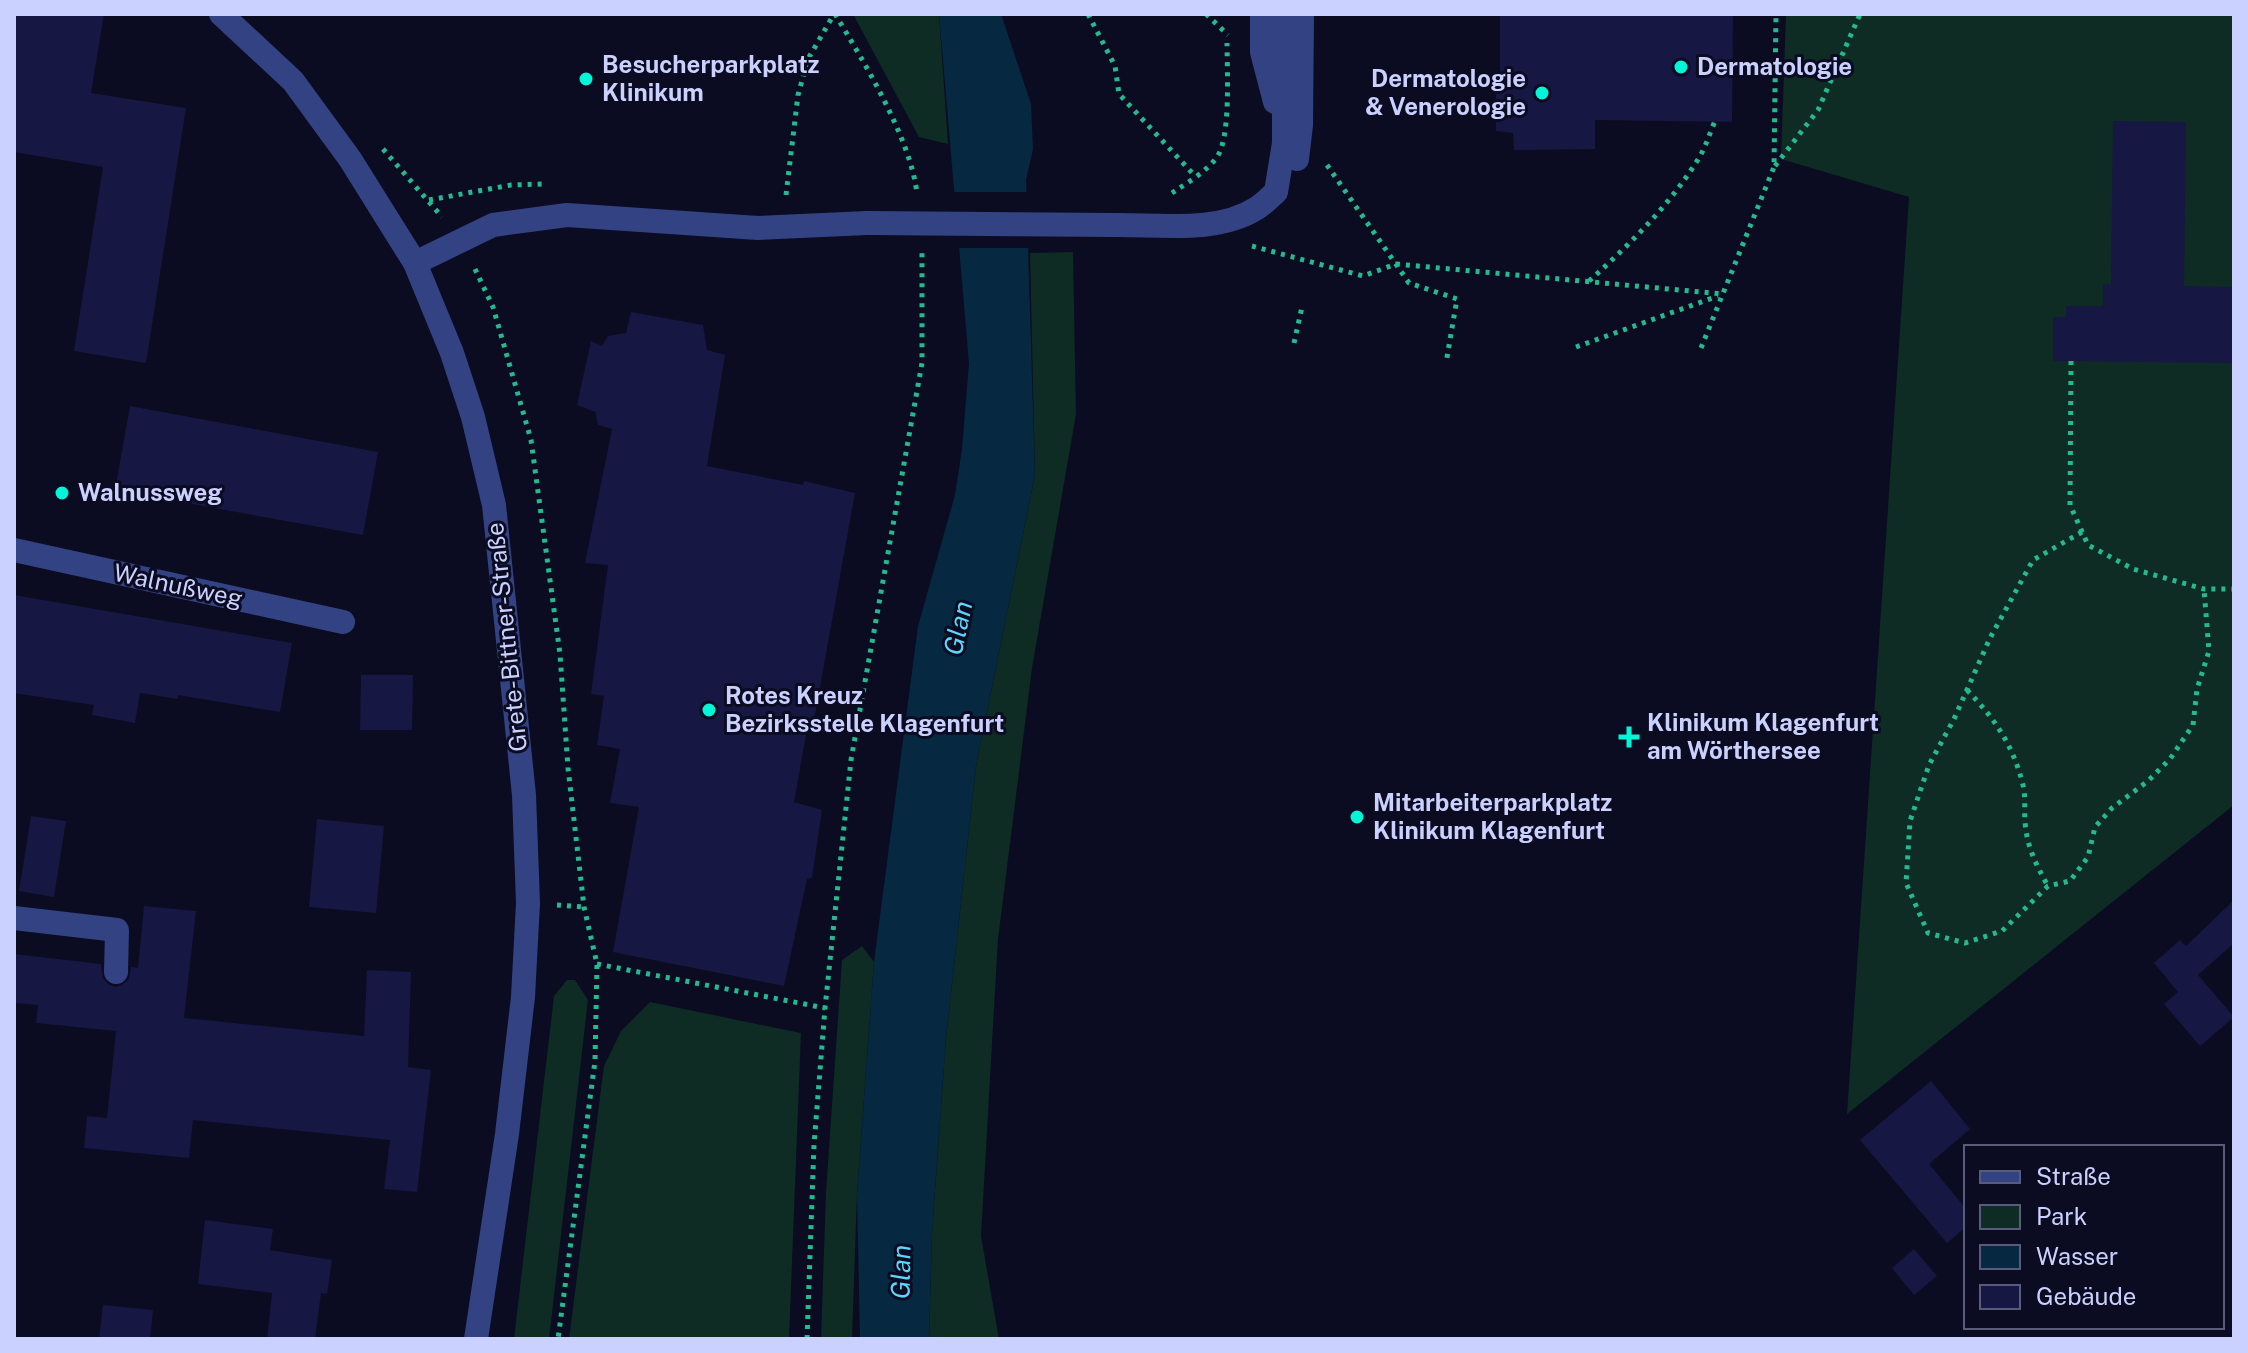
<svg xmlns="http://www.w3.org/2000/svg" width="2248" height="1353" viewBox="0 0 2248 1353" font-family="'Public Sans',sans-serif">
  <rect width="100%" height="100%" fill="#0b0c21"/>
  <g fill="#0e2b24">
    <path d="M853 14H939L948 144 919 137Z"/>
    <path d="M1786 14H2234V805L1847 1114 1909 197 1781 159Z"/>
    <path d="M1073 252 1076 414 1032 668 998 939 981 1236 999 1339H929L932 1232 946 1038 976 766 1035 475 1030 253Z"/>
    <path d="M862 946 874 962 857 1195 852 1339H821L826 1192 842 960Z"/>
    <path d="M567 980H575L588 1000 549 1339H514L554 996Z"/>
    <path d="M650 1002 801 1033 789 1339H569L604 1066 621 1031Z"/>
  </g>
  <path fill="#062840" d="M939 14H1001L1031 104 1033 149 1026 180 1035 475 976 766 946 1038 932 1232 929 1339H860L857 1195 874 962 918 626 955 495 962 449 969 363Z"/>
  <path fill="#0b0c21" d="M949 192H1031L1034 248H954Z"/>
  <g fill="#161743">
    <path d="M14 14H104L91 93 186 108 146 363 74 351 103 167 14 152Z"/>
    <path d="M1500 14H1733L1732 122 1595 120V149L1514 150 1513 133 1496 131V74H1500Z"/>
    <path d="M2113 121 2186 122 2184 286 2234 287V363L2053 361V317H2066V306H2103V284L2111 285Z"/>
    <path d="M631 312 703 325 707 350 725 355 707 466 803 485 804 481 855 493 813 726 808 724 794 802 822 810 812 878 807 879 784 986 613 952 639 807 610 803 620 749 597 745 604 696 591 694 608 565 585 563 612 429 598 425 595 412 577 405 591 341 602 346 608 336 626 333Z"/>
    <path d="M130 406 378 452 363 535 115 490Z"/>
    <path d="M14 595 292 643 280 712 178 695V699L140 693 135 723 92 715 94 705 14 693Z"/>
    <path d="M361 675H413L412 730H360Z"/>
    <path d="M31 816 66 821 54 897 19 891Z"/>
    <path d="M317 819 384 826 376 913 309 907Z"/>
    <path d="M2234 900V943L2198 975 2234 1017 2200 1046 2164 1004 2178 992 2154 963 2180 940 2186 946Z"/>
    <path d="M144 906 196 911 184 1018 364 1036 367 970 411 972 408 1067 431 1070 417 1192 384 1189 390 1140 193 1120 189 1158 84 1148 87 1116 107 1118 116 1031 36 1023 38 1005 14 1003V954L101 964 103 978 108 984 115 987 122 985 129 979 131 967 138 968Z"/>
    <path d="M1931 1081 1970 1129 1929 1164 1966 1209V1227L1947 1243 1860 1140Z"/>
    <path d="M205 1220 273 1229 270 1250 332 1260 327 1294 321 1293 315 1339H267L272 1293 198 1284Z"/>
    <path d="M1914 1249 1937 1276 1914 1295 1892 1268Z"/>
    <path d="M103 1305 153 1310 150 1339H99Z"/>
  </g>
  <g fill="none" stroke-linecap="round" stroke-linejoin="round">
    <g stroke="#25b98f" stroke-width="5" stroke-dasharray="4 6" stroke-linecap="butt">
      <path d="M835 14C864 62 911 139 917 194"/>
      <path d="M1088 14 1115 66 1119 94 1195 176"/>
      <path d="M1206 14 1228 35"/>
      <path d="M383 149 442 217"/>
      <path d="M1327 165 1409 283 1457 299 1446 363"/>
      <path d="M1775 166 1818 110 1860 14"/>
      <path d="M1172 193C1187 183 1206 172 1217 157 1231 137 1227 70 1227 43"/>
      <path d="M786 195 798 95 808 59 834 14"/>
      <path d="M429 200 511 185 542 184"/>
      <path d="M1252 246 1363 276 1396 264 1723 294"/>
      <path d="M475 269 493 307 531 440 560 654 568 768 584 907 597 964 595 1061 558 1339"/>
      <path d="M1589 281C1629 245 1668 207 1697 161 1705 149 1709 135 1715 121"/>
      <path d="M1294 343 1302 307"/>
      <path d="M1576 347 1718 296"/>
      <path d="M1701 348 1774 167 1776 14"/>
      <path d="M2071 361 2070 505 2088 545 2133 569 2204 589H2234"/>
      <path d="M2082 532 2033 560 1990 638 1954 719 1929 765 1910 821 1906 883 1928 933 1965 943 2002 931 2048 886 2070 881 2088 857 2095 827 2112 808 2148 781 2170 759 2193 725 2197 689 2209 651 2204 589"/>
      <path d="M1967 690C1995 719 2013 745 2023 785 2026 797 2024 810 2025 822 2027 847 2036 865 2048 886"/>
      <path d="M557 905 583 907"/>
      <path d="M597 964 825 1008"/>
      <path d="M807 1339 814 1145 825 1008 851 760 922 363V252"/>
    </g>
    <g stroke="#334283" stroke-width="24">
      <path d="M221 14 293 81 350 159 415 263 452 353 473 417 494 505 524 795 528 903 523 997 507 1134 476 1339"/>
      <path d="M1262 14V52L1275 102"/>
      <path d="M1297 159 1301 125 1302 14"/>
      <path d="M1113 225C1158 224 1217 234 1257 208 1264 204 1270 197 1276 192L1284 143V14"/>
      <path d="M415 263 493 225 567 215 758 228 867 223"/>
      <path d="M14 550 343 622"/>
      <path d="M14 918 117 930 116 972"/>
    </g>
    <path stroke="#334283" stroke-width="24" d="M867 223 1113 225"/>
  </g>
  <g fill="#00f6d8" stroke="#0b0c21" stroke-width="3">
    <circle cx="1681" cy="67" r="8"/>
    <circle cx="586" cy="79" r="8"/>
    <circle cx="1542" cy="93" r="8"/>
    <circle cx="62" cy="493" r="8"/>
    <circle cx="709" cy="710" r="8"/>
    <path d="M1625 725h8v8h8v8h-8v8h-8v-8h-8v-8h8z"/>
    <circle cx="1357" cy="817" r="8"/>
  </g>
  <g text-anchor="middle" stroke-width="6" stroke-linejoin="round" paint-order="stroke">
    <g font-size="24" font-weight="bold" fill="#cbd1ff" stroke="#0b0c21" text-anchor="start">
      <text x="602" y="73">Besucherparkplatz<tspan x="602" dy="28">Klinikum</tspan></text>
      <text x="1697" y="75">Dermatologie</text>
      <text x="1526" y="87" text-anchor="end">Dermatologie<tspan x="1526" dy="28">&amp; Venerologie</tspan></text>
      <text x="78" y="501">Walnussweg</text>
      <text x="725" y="704">Rotes Kreuz<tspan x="725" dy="28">Bezirksstelle Klagenfurt</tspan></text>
      <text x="1647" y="731">Klinikum Klagenfurt<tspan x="1647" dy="28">am Wörthersee</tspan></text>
      <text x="1373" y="811">Mitarbeiterparkplatz<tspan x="1373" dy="28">Klinikum Klagenfurt</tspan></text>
    </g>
    <g font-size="24" fill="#cbd1ff" stroke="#0b0c21">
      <text transform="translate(178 586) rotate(12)" y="8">Walnußweg</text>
      <text transform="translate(507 637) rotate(-96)" y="8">Grete-Bittner-Straße</text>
    </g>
    <g font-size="26" font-style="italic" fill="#59d7ff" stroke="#0b0c21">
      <text transform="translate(958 628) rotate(-78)" y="9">Glan</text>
      <text transform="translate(901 1272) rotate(-89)" y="9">Glan</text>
    </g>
  </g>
  <rect width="2248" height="1353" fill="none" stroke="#cbd1ff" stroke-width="32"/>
  <rect x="1964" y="1145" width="260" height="184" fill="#0b0c21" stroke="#585b7a" stroke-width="2"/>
  <rect x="1980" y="1171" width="40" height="12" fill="#334283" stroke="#585b7a" stroke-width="2"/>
  <text x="2036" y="1185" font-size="24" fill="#cbd1ff">Straße</text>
  <rect x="1980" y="1205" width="40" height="24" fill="#0e2b24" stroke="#585b7a" stroke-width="2"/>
  <text x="2036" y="1225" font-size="24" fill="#cbd1ff">Park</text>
  <rect x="1980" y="1245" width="40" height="24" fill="#062840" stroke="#585b7a" stroke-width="2"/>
  <text x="2036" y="1265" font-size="24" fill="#cbd1ff">Wasser</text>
  <rect x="1980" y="1285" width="40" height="24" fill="#161743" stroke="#585b7a" stroke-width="2"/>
  <text x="2036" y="1305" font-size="24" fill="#cbd1ff">Gebäude</text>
</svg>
